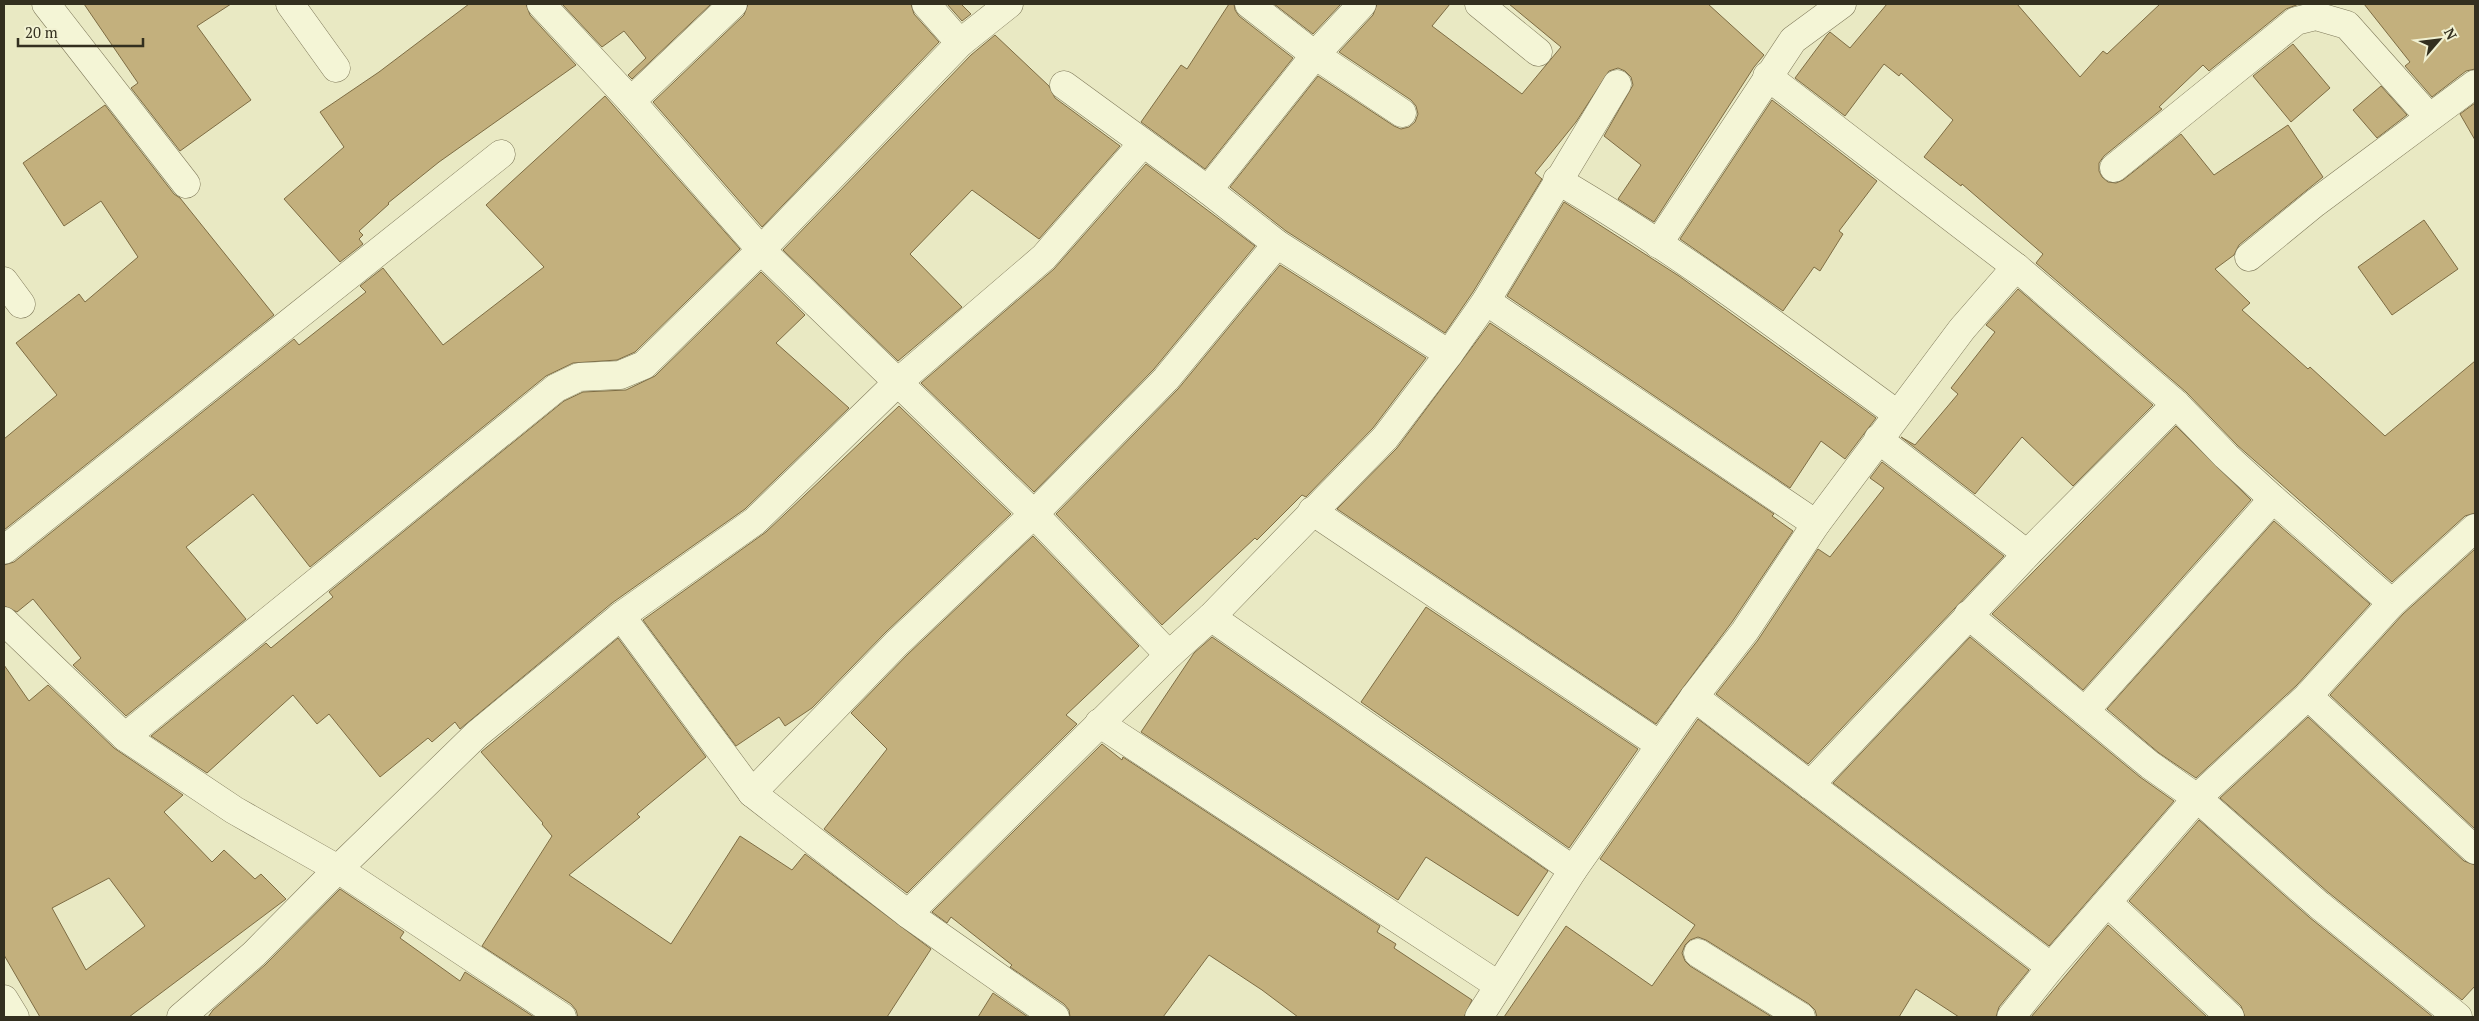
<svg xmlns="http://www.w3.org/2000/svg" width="2479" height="1021" viewBox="0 0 2479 1021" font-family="'PT Serif',serif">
  <rect width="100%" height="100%" fill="#e9e9c3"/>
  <g fill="#c3b07d" stroke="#7e6d44" fill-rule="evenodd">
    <path d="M84 4H231L197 26 251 100 180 151 131 88 138 83Z"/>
    <path d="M469 4H526L530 15 576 65 439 162 388 203 389 204 359 231 363 235 359 239 363 244 340 262 284 199 344 147 320 112 379 72Z"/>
    <path d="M562 4H711L632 79 628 75 646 58 624 31 602 47Z"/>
    <path d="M748 4H911L914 14 939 42 762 227 653 102 744 15Z"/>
    <path d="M947 4H961L971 14 962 21Z"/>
    <path d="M1229 4H1234L1235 10 1239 16 1293 58 1205 169 1141 122 1181 65 1187 69Z"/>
    <path d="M1274 4H1341L1313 34Z"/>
    <path d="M1377 4H1450L1432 26 1522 94 1561 47 1509 4H1708L1764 55 1754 67 1654 222 1618 199 1641 165 1604 136 1633 85 1631 77 1625 71 1618 68 1609 71 1576 122 1535 173 1542 179 1473 292 1445 333 1286 231 1230 187 1318 76 1394 126 1401 129 1409 127 1415 122 1418 114 1416 106 1411 100 1339 52 1373 15Z"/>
    <path d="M1887 4H2017L2080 77 2103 51 2107 54 2160 4H2299L2286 9 2209 71 2203 65 2159 107 2162 109 2104 156 2099 163V171L2102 177 2108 182 2116 183 2123 180 2181 134 2214 175 2288 125 2323 177 2239 245 2234 255 2215 269 2250 303 2242 310 2308 369 2310 367 2385 436 2475 361V513L2465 516 2392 582 2237 445 2186 392 2036 263 2043 254 1962 184 1961 186 1924 157 1953 120 1901 73 1899 76 1884 64 1845 116 1795 78 1827 35 1830 32 1850 48Z"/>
    <path d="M2364 4H2475V69L2466 71 2432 97 2405 66 2410 62Z"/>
    <path d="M995 35 1049 86 1055 98 1120 146 1039 239 972 190 910 254 962 307 898 361 783 250 971 55Z"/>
    <path d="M2293 44 2330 88 2291 122 2253 76Z"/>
    <path d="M2381 86 2407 115 2377 138 2353 110Z"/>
    <path d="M605 96 740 249 635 352 617 360 573 363 546 376 310 567 253 494 186 547 246 619 126 716 73 665 81 658 33 599 17 612 4 606V565L14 562 294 339 299 345 366 292 360 286 383 268 443 345 544 267 486 205Z"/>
    <path d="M1772 100 1877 181 1839 231 1843 234 1820 271 1814 267 1783 311 1680 239Z"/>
    <path d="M2475 103V140L2460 114Z"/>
    <path d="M105 105 174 194 180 198 274 315 4 530V439L57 395 16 343 79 294 85 302 138 257 101 201 64 226 23 163Z"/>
    <path d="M1146 164 1255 246 1154 369 1034 492 921 383 1054 269Z"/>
    <path d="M1564 202 1679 276 1876 418 1845 459 1821 441 1790 488 1507 296Z"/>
    <path d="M2424 220 2458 269 2392 315 2358 267Z"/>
    <path d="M1280 265 1426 358 1373 428 1306 497 1302 495 1257 540 1255 538 1162 625 1056 514 1178 389Z"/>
    <path d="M761 272 805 315 776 343 849 408 745 509 612 603 460 729 455 722 432 742 428 738 380 777 329 714 317 724 293 695 207 773 151 736 266 643 271 648 333 597 329 592 564 401 583 392 626 390 655 376Z"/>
    <path d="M2018 289 2153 405 2073 486 2022 437 1975 494 1901 437 1915 445 1958 394 1951 388 1995 332 1986 325Z"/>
    <path d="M1490 323 1774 514 1772 516 1793 531 1732 622 1656 724 1337 509 1397 448Z"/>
    <path d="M899 406 1011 514 886 632 812 708 785 726 779 717 736 746 643 620 766 532Z"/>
    <path d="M2176 426 2251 500 2083 690 1992 614Z"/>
    <path d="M1882 462 2004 556 1808 764 1716 694 1758 640 1818 549 1830 557 1884 488 1870 478Z"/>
    <path d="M2274 521 2370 604 2297 685 2196 778 2159 753 2107 709Z"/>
    <path d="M1033 536 1139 646 1066 715 1077 724 907 893 824 829 887 749 851 713 908 654Z"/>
    <path d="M2475 549V829L2330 695 2403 614Z"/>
    <path d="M1426 607 1638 749 1569 848 1361 702Z"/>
    <path d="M1212 637 1548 871 1518 916 1426 857 1398 900 1141 732 1194 653Z"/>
    <path d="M1970 637 2140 777 2174 801 2049 946 1833 783Z"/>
    <path d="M618 638 706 757 637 814 640 817 569 875 671 944 740 836 792 870 805 854 931 949 887 1017H578L576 1010 571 1004 482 946 552 836 542 824 543 823 481 752Z"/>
    <path d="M4 665 29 701 48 685 114 748 183 795 164 812 212 862 224 850 255 879 261 874 286 899 129 1017H40L4 955ZM109 878 145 926 86 970 52 908Z"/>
    <path d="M2308 717 2464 861 2475 865V986L2462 1000 2329 893 2220 798Z"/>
    <path d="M1698 719 2029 970 1999 1007 1996 1017H1959L1916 989 1899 1017H1817L1815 1010 1809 1004 1706 940 1698 937 1690 940 1685 945 1682 953 1685 961 1690 966 1772 1017H1504L1566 926 1652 986 1695 925 1600 859Z"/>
    <path d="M1102 744 1122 760 1123 757 1380 926 1377 932 1396 944 1394 948 1472 1000 1464 1017H1298L1262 990 1209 955 1163 1017H1070L1069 1010 1064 1004 1010 967 1012 965 951 917 947 923 932 912Z"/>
    <path d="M2199 820 2309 917 2433 1017H2245L2241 1006 2129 901Z"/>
    <path d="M340 889 404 932 400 938 460 981 465 972 534 1017H208L213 1010 265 965Z"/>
    <path d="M2108 925 2207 1017H2031Z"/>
    <path d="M993 993 1028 1017H978Z"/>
  </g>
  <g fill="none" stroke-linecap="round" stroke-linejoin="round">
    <defs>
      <g id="minor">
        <path d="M46 4 186 184"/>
        <path d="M290 4 336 68"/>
        <path d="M541 4 631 101 761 250 1034 514 1169 655"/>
        <path d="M926 4 960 43"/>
        <path d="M1249 4 1315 55 1402 113"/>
        <path d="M1479 4 1538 52"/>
        <path d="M1767 76 2016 267 2176 404 2226 456 2273 499 2392 603"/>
        <path d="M1064 85 1208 190 1277 244 1449 354"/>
        <path d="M631 101 733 4"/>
        <path d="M2114 168 2296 21 2316 16 2347 25 2429 117"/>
        <path d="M1557 180C1676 249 1786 333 1897 414"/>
        <path d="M1208 190 1315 55 1362 4"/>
        <path d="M1658 244 1793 40 1842 4"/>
        <path d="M2249 257 2315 203 2475 84"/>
        <path d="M4 281 21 304"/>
        <path d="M1486 301 1816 524"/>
        <path d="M1878 439 2027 554"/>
        <path d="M1312 511 1660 745"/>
        <path d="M4 550 501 154"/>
        <path d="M1968 615 2150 765 2197 798 2319 905 2458 1017"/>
        <path d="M621 616 752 793 908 914 1055 1017"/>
        <path d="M1211 617 1573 870"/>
        <path d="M4 621 125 737 234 810 338 869 562 1017"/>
        <path d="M2308 696 2475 850"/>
        <path d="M1694 697 2051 967"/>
        <path d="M2085 711 2273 499"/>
        <path d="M1099 723 1498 985"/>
        <path d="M125 737 556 388 579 377 620 375 644 365 761 250 960 43 1009 4"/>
        <path d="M1810 785 2027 554 2176 404"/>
        <path d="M752 793 897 643 1034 514 1166 379 1277 244"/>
        <path d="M2108 903 2230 1017"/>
        <path d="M908 914 1169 655 1211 617 1385 438 1449 354 1486 301 1617 84"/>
        <path d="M1698 953 1801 1017"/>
        <path d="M4 999 15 1017"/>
        <path d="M181 1017 254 954 338 869 477 734 621 616 755 521 897 383 1044 257 1143 143"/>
        <path d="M1479 1017 1573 870 1694 697 1745 631 1816 524 1962 329 2016 267"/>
        <path d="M2011 1017 2051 967 2197 798 2308 696 2392 603 2475 528"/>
      </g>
    </defs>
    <use href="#minor" stroke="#817b5c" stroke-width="29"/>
    <use href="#minor" stroke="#f4f5d6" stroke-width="28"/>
  </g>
  <rect width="2479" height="1021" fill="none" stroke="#332f1f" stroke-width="10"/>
  <g transform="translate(2439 40) rotate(62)" stroke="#f1f1d2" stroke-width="4" paint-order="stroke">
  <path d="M0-4L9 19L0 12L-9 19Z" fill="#332f1f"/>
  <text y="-8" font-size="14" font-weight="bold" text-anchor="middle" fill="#332f1f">N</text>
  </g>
  <path d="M18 38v8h125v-8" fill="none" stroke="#332f1f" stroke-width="2.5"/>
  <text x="25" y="38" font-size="15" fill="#332f1f" stroke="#f1f1d2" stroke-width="4" paint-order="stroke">20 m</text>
</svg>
